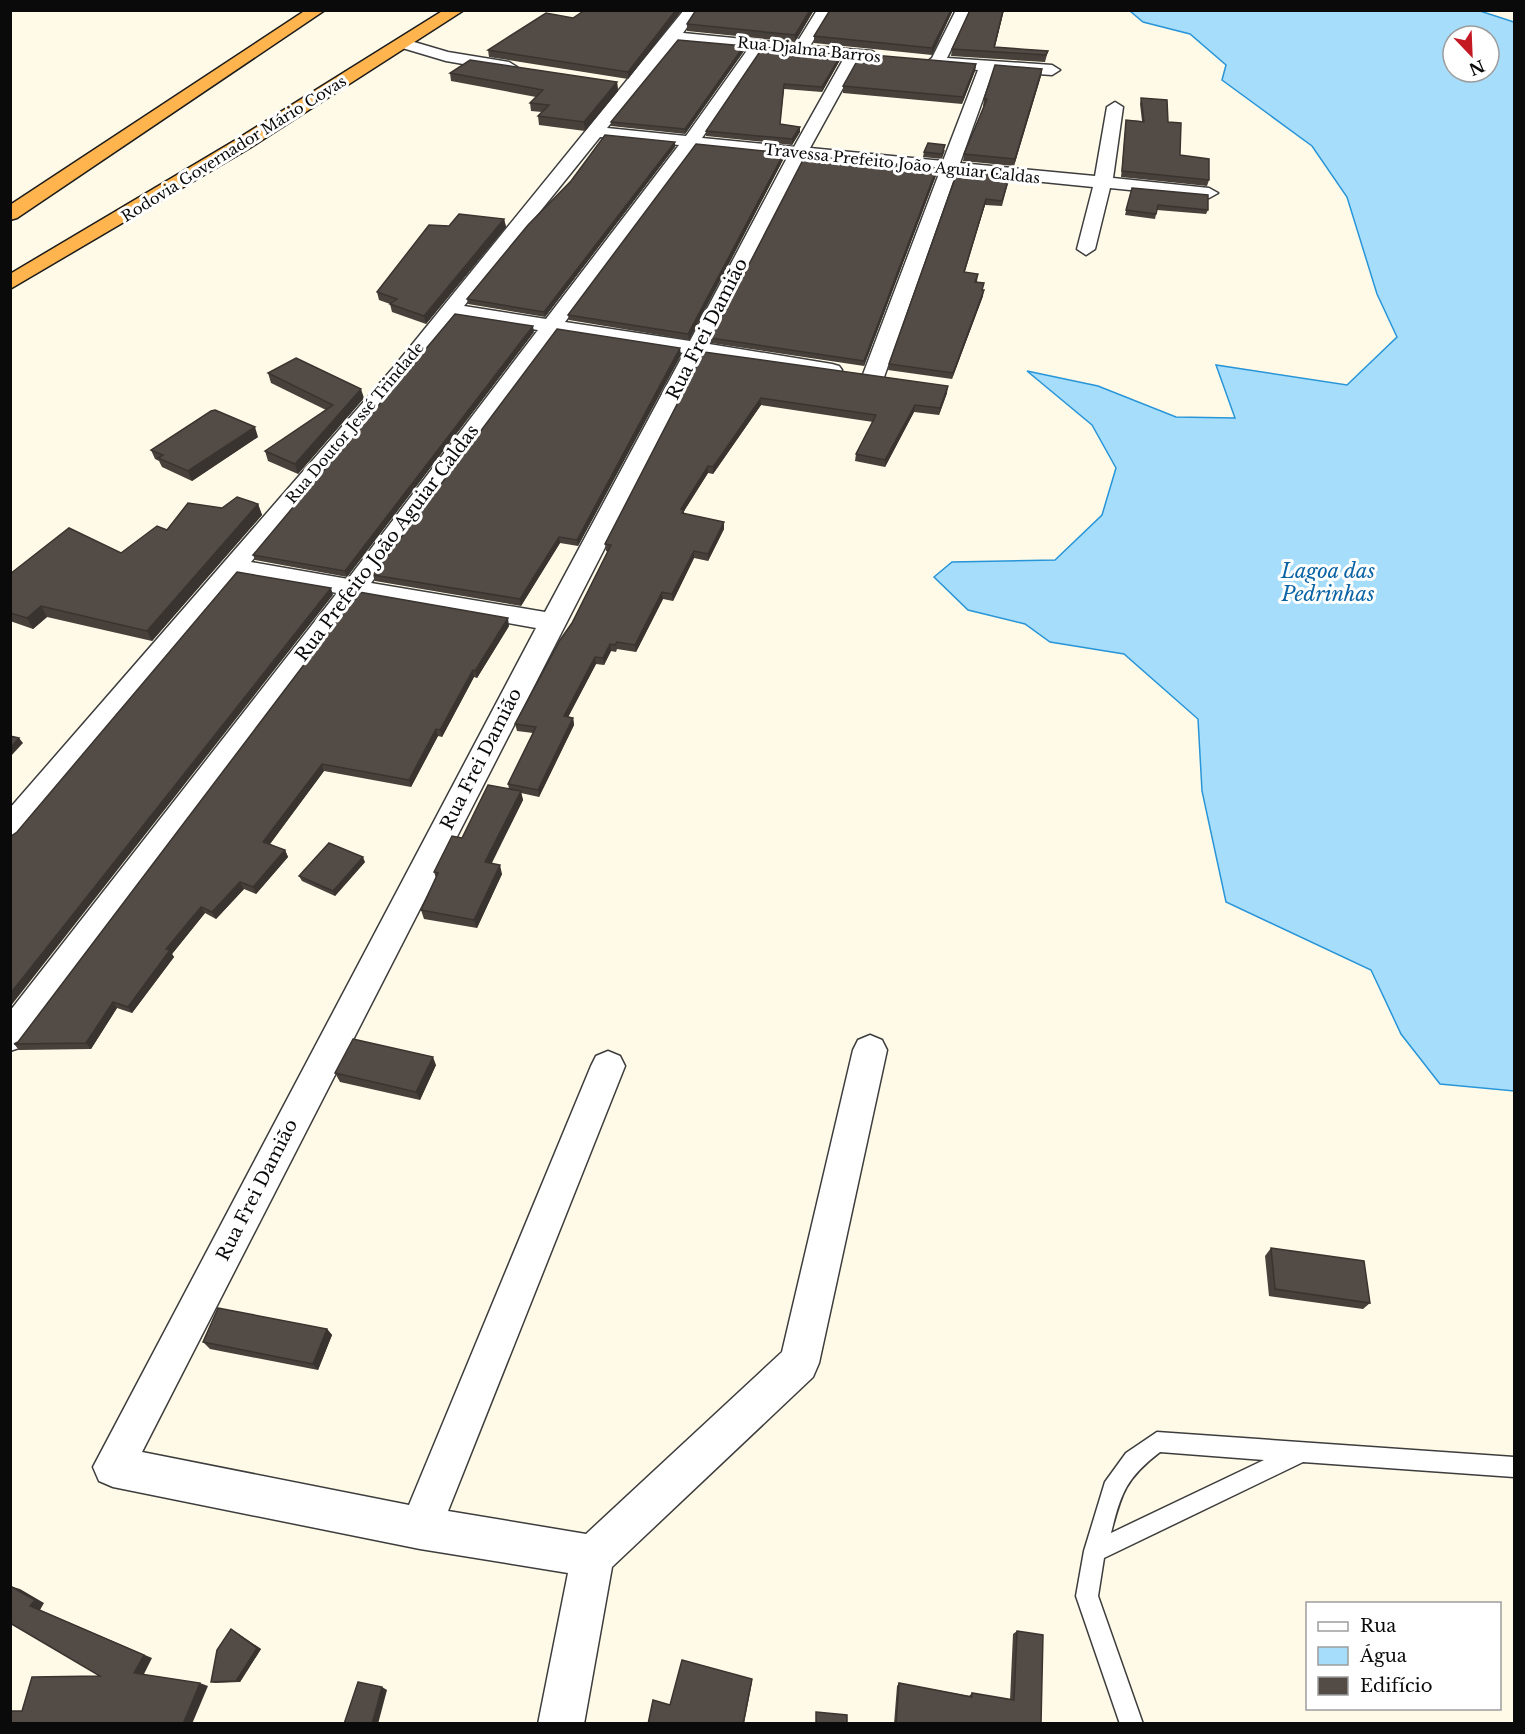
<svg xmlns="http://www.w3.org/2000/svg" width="1525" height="1734" viewBox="0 0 1525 1734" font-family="'Libre Baskerville',serif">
  <rect width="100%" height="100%" fill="#fffae7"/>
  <path fill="#a6ddfb" stroke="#2895d8" stroke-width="1.5" fill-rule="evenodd" d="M1477 10 1514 22V1091L1440 1084 1401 1034 1371 970 1226 902 1202 791 1198 719 1124 654 1050 642 1025 624 968 610 934 577 952 562 1055 560 1102 515 1116 468 1092 425 1027 371 1098 386 1176 417 1235 418 1216 365 1347 385 1397 337 1377 294 1347 197 1312 146 1222 80 1226 65 1190 34 1143 22 1130 11ZM1453 36H1489V72H1453Z"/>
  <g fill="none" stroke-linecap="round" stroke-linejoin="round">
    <defs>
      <path id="service" d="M1157 1432 1514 1457V1477L1303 1462 1104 1558 1098 1596 1143 1724H1120L1076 1596 1084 1551 1105 1482 1126 1453ZM1160 1452 1264 1460 1111 1533C1121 1493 1126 1478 1160 1452Z"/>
      <g id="minor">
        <path d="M684 10H699L683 33 796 44 817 10H832L810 46 872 51 880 56 872 61 859 59 810 148 943 161 978 70 935 67 927 62 932 58 956 10H970L947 58 1052 65 1060 70 1052 75 993 71 960 163 1095 176 1107 107 1115 102 1123 107 1113 178 1209 188 1218 193 1209 198 1110 188 1095 249 1086 255 1077 249 1093 187 956 173 884 377 880 381H866L862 377 940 171 804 158 709 344 832 364 839 366 842 370 839 374 832 376 703 356 142 1452 409 1505 591 1066 596 1056 608 1051 620 1056 625 1066 448 1511 586 1534 782 1352 853 1050 858 1040 870 1035 882 1040 887 1050 819 1363 813 1377 612 1567 584 1724H538L568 1573 420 1549 113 1487 99 1481 93 1467 536 628 360 597 22 1047 10 1051V1011L337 593 239 576 20 837 10 840V808L393 368ZM677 42 748 49 686 136 607 128ZM762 50 844 58 794 147 702 138ZM600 137 679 145 546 319 464 306ZM695 147 788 156 690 341 565 322ZM455 317 538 330 348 579 251 562ZM557 333 684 353 545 612 371 583Z"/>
        <path d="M404 39 448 52 509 62 517 67 509 72 446 61 399 47 396 44Z"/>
      </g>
      <g id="trunk">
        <path d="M306 10H325L17 218 10 220V205Z"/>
        <path d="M444 10H464L248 149 10 289V274L234 141Z"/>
      </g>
    </defs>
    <use href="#service" stroke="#3d3d3d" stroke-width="3"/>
    <use href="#minor" stroke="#3d3d3d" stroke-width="3"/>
    <use href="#trunk" stroke="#1b1b1b" stroke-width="3"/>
    <use href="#service" fill="#fff" fill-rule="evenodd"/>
    <use href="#minor" fill="#fff" fill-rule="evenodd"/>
    <use href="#trunk" fill="#ffb44e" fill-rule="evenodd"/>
  </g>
  <g fill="#47403b">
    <path d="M682 10 628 79 489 57 488 50 573 18Z"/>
    <path d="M696 10H814L795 42 687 31V24Z"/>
    <path d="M830 10H953L932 55 814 43V36Z"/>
    <path d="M1004 10 995 47 1048 51 1045 62 951 56 952 49Z"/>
    <path d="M763 47 840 60 822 92 784 89 780 124 800 127V132L792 145 706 136V131Z"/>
    <path d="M744 51 685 134 611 126V122Z"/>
    <path d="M976 64 975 71 962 104 843 93V86Z"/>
    <path d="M1042 69 1041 76 1014 166 963 161 964 154 984 106H983L984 99Z"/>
    <path d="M450 73 617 82 618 91 585 131 539 125 538 116 542 112 531 111 530 103 536 97 451 81Z"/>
    <path d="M1141 98 1168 122 1180 155 1209 180 1207 186 1121 177 1126 120 1142 121 1140 104Z"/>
    <path d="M675 147 545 317 468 304 467 299Z"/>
    <path d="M945 150 942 159 923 157 924 152Z"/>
    <path d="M784 158 689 340 569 320 568 315Z"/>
    <path d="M937 168V173L864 366 711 343V338Z"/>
    <path d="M958 170 1010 175 1002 206 985 205 964 272 978 274 977 282 983 290V296L952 379 888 370 889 364Z"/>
    <path d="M1132 188 1208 210 1206 214 1157 210 1155 219 1125 215Z"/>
    <path d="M504 219 506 227 426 324 392 312 390 304 379 300 377 292 449 226Z"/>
    <path d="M534 332 347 577 255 560 253 555Z"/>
    <path d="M704 352 947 393 939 415 914 412 885 467 855 461 856 454 873 422 761 405 713 474 708 473 684 511V514L724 522V529L708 561 694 558 673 601 663 599 636 652 617 649 616 652 611 651 604 665 596 664 568 717 573 718 574 725 539 797 521 793 523 800 491 863 502 874 477 928 424 919 421 910 436 878 434 872 462 838 509 789 508 784 533 733 517 731 515 724 572 623 608 552 606 551 605 544Z"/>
    <path d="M681 355 578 546 560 543 521 606 375 581 373 575Z"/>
    <path d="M268 373 364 398 298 474 268 461 265 451 326 410 271 383Z"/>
    <path d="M258 437 192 481 162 467 159 461 155 459 151 450Z"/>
    <path d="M258 504 262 515 152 641 47 617 33 629 10 621V574L121 553 167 530 222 508Z"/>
    <path d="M359 592 509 626 477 678 474 677 442 737 438 736 411 787 324 771 270 844 285 850 288 857 256 894 244 889 216 919 205 913 172 954 174 957 132 1013 117 1008 91 1049 19 1050 14 1044 18 1042Z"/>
    <path d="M365 862 335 896 302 881 299 876Z"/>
    <path d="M436 1065 420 1100 340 1082 335 1073Z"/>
    <path d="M1271 1248 1370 1303 1363 1309 1269 1296 1265 1256Z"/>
    <path d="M327 1329 332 1335 318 1370 210 1349 203 1342Z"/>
    <path d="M231 1629 261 1649 240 1682 215 1683 211 1682Z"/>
    <path d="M1017 1631 1041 1724H894L897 1686 899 1683 969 1696 972 1693 1010 1700 1013 1634Z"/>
  </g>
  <g fill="#3a3430">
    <path d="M676 10H682L628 79V72Z"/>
    <path d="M810 10H814L795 42V35Z"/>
    <path d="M951 10H953L932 55V48Z"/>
    <path d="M1003 10H1004L993 54 994 47Z"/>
    <path d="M744 46V51L685 134V129Z"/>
    <path d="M841 55 840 60 822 92V87Z"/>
    <path d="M976 64 975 71 962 104 963 97Z"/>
    <path d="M1042 69 1041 76 1014 166 1015 159Z"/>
    <path d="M617 82 618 91 585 131 584 122Z"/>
    <path d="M800 127V132L792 145V139Z"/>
    <path d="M675 142V147L545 317 544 312Z"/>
    <path d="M784 153V158L689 340 688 334Z"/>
    <path d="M937 168V173L864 366V361Z"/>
    <path d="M986 199 985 205 963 278 967 257Z"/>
    <path d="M504 219 506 227 426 324 424 316Z"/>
    <path d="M984 290 983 296 952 379 953 373Z"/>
    <path d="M533 326 534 332 347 577 345 571Z"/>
    <path d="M680 348 681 355 578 546 577 540Z"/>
    <path d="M948 386 947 393 939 415 940 408Z"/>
    <path d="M361 389 364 398 298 474 295 464Z"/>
    <path d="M761 398V405L713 474V467Z"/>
    <path d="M915 405 914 412 885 467V460Z"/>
    <path d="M255 427 258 437 192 481 188 471Z"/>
    <path d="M708 466V473L684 511V517L682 521 681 509Z"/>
    <path d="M258 504 262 515 152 641 147 631Z"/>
    <path d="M724 522V529L708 561V554Z"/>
    <path d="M559 537 560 543 521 606 520 599Z"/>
    <path d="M694 551V558L673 601 672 594Z"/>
    <path d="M331 588 333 595 10 1007V994Z"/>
    <path d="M662 592 663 599 636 652 635 645Z"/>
    <path d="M41 606 47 617 33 629 27 618Z"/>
    <path d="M508 618 509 626 477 678 475 671Z"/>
    <path d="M610 644 611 651 604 665 603 658Z"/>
    <path d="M595 657 596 664 565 723 564 716Z"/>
    <path d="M473 670 474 677 442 737 440 730Z"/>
    <path d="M573 718 574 725 539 797 538 790Z"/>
    <path d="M436 729 438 736 411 787 409 780Z"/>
    <path d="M19 738 23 743 10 757V748Z"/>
    <path d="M322 764 324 771 267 848 263 842Z"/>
    <path d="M521 791 523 800 488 871 485 862Z"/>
    <path d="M285 850 288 857 256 894 253 887Z"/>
    <path d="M363 857 365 862 335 896 333 891Z"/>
    <path d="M500 865 502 874 477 928 474 920Z"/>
    <path d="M240 882 244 889 216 919 212 912Z"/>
    <path d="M201 907 205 913 172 954 174 957 132 1013 128 1007 166 949Z"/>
    <path d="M113 1002 117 1008 91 1049 86 1043Z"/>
    <path d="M433 1057 436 1065 420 1100 416 1092Z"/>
    <path d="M327 1329 332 1335 318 1370 313 1364Z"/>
    <path d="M10 1586 20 1589 44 1603 40 1610 152 1658 143 1676 134 1673 30 1606Z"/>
    <path d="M231 1629 261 1649 240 1682 236 1681Z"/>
    <path d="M752 1679V1682L744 1724H743Z"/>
    <path d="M200 1683 208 1686 192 1724H183Z"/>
    <path d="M382 1687 387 1690 378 1724H372Z"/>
  </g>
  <g fill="#534b45" stroke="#3a3430" stroke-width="1.5">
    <path d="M585 10H676L628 72 488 50 546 13 573 18Z"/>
    <path d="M696 10H810L795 35 687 24Z"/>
    <path d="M830 10H951L932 48 814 36Z"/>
    <path d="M970 10H1003L994 47 1048 51 1046 55 952 49Z"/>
    <path d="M678 40 744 46 685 129 611 122Z"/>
    <path d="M763 47 841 55 822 87 784 84 780 124 800 127 792 139 706 131Z"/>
    <path d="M861 54 976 64 963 97 843 86Z"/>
    <path d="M470 60 617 82 584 122 538 116 549 105 530 103 543 90 450 73Z"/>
    <path d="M995 65 1042 69 1015 159 964 154 987 99H984Z"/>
    <path d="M1141 98 1167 100 1168 122 1181 123 1180 155 1209 159V180L1122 171 1126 120 1144 122Z"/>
    <path d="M605 135 675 142 544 312 467 299 528 225 571 181Z"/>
    <path d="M928 143 945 145 942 154 924 152Z"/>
    <path d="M696 144 784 153 688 334 568 315Z"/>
    <path d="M805 156 937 168 864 361 711 338Z"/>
    <path d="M958 170 1010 175 1002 201 986 199 964 272 978 274 975 282 984 283 982 290H984L953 373 889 364Z"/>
    <path d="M1132 188 1208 195V210L1158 205 1156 214 1126 210Z"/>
    <path d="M459 214 504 219 424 316 390 304 397 299 377 292 429 225 449 226Z"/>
    <path d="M455 314 533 326 345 571 253 555Z"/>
    <path d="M557 329 680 348 577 540 559 537 520 599 373 575Z"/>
    <path d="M704 352 948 386 940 408 915 405 885 460 856 454 876 415 761 398 713 467 708 466 681 509 684 510 682 513 724 522 708 554 694 551 672 594 662 592 635 645 617 642 615 645 610 644 603 658 595 657 564 716 573 718 538 790 508 784 536 727 515 724 560 640 572 623 611 545 605 544Z"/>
    <path d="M296 358 361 389 295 464 265 451 333 405 268 373Z"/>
    <path d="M215 410 255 427 188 471 158 458 163 455 151 450 211 411Z"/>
    <path d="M237 497 258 504 147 631 41 606 27 618 10 613V574L69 528 121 553 157 526 167 530 188 503 222 508Z"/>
    <path d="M237 572 331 588 10 994V837L17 832Z"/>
    <path d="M359 592 508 618 475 671 473 670 440 730 436 729 409 780 322 764 263 842 285 850 253 887 240 882 212 912 201 907 166 949 170 950 128 1007 113 1002 86 1043 14 1044 18 1042Z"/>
    <path d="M10 736 19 738 10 748Z"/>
    <path d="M488 785 521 791 485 862 500 865 474 920 421 910 438 873 434 872 452 836 462 838Z"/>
    <path d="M329 843 363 857 333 891 299 876Z"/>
    <path d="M353 1039 433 1057 416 1092 335 1073Z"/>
    <path d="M1271 1248 1364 1261 1370 1303 1275 1289Z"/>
    <path d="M218 1308 327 1329 313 1364 203 1342Z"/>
    <path d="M10 1586 35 1600 30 1606 144 1655 134 1673 200 1683 183 1724H10V1711H22L32 1677 100 1676 10 1623Z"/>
    <path d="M231 1629 257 1648 236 1681 211 1682 217 1650Z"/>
    <path d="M1017 1631 1043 1635 1041 1724H896L899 1683 972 1697V1693L1014 1700Z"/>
    <path d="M682 1660 752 1679 743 1724H648L653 1700 670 1705Z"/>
    <path d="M358 1682 382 1687 372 1724H344Z"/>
    <path d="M816 1712 847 1715V1724H816Z"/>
  </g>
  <g text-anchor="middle" stroke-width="6" stroke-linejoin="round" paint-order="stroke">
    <g font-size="15" fill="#0a0a0a" stroke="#fff">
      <text transform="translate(809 50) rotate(6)" y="5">Rua Djalma Barros</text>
      <text transform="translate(234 149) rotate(-32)" y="5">Rodovia Governador Mário Covas</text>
      <text transform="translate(902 164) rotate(6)" y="5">Travessa Prefeito João Aguiar Caldas</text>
      <text transform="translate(355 423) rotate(-50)" y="5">Rua Doutor Jessé Trindade</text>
    </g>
    <g font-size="18" fill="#0a0a0a" stroke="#fff">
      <text transform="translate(707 329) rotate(-63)" y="6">Rua Frei Damião</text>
      <text transform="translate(387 543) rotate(-53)" y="6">Rua Prefeito João Aguiar Caldas</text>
      <text transform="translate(481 759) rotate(-63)" y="6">Rua Frei Damião</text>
      <text transform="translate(257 1190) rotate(-63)" y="6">Rua Frei Damião</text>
    </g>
    <g font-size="20" font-style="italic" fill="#0b64a4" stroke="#fff">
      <text x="1328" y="578">Lagoa das<tspan x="1328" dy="23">Pedrinhas</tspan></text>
    </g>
  </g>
  <rect width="1525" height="1734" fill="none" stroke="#0a0a0a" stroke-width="24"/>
  <rect x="1306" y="1602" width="195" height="108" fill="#ffffff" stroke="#9d9d9d" stroke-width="1.5"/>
  <rect x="1318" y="1622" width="30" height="9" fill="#ffffff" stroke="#9d9d9d" stroke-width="1.5"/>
  <text x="1360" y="1632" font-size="18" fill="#0a0a0a">Rua</text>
  <rect x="1318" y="1647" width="30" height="18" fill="#a6ddfb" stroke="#9d9d9d" stroke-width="1.5"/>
  <text x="1360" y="1662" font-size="18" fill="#0a0a0a">Água</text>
  <rect x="1318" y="1677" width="30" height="18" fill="#534b45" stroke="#9d9d9d" stroke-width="1.5"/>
  <text x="1360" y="1692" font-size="18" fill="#0a0a0a">Edifício</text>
  <g transform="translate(1471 54) rotate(157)"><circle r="28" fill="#ffffff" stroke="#9d9d9d" stroke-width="1.5"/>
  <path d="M0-4.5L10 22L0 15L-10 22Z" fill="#c41823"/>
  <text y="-9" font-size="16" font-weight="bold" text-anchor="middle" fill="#0a0a0a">N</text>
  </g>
</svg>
